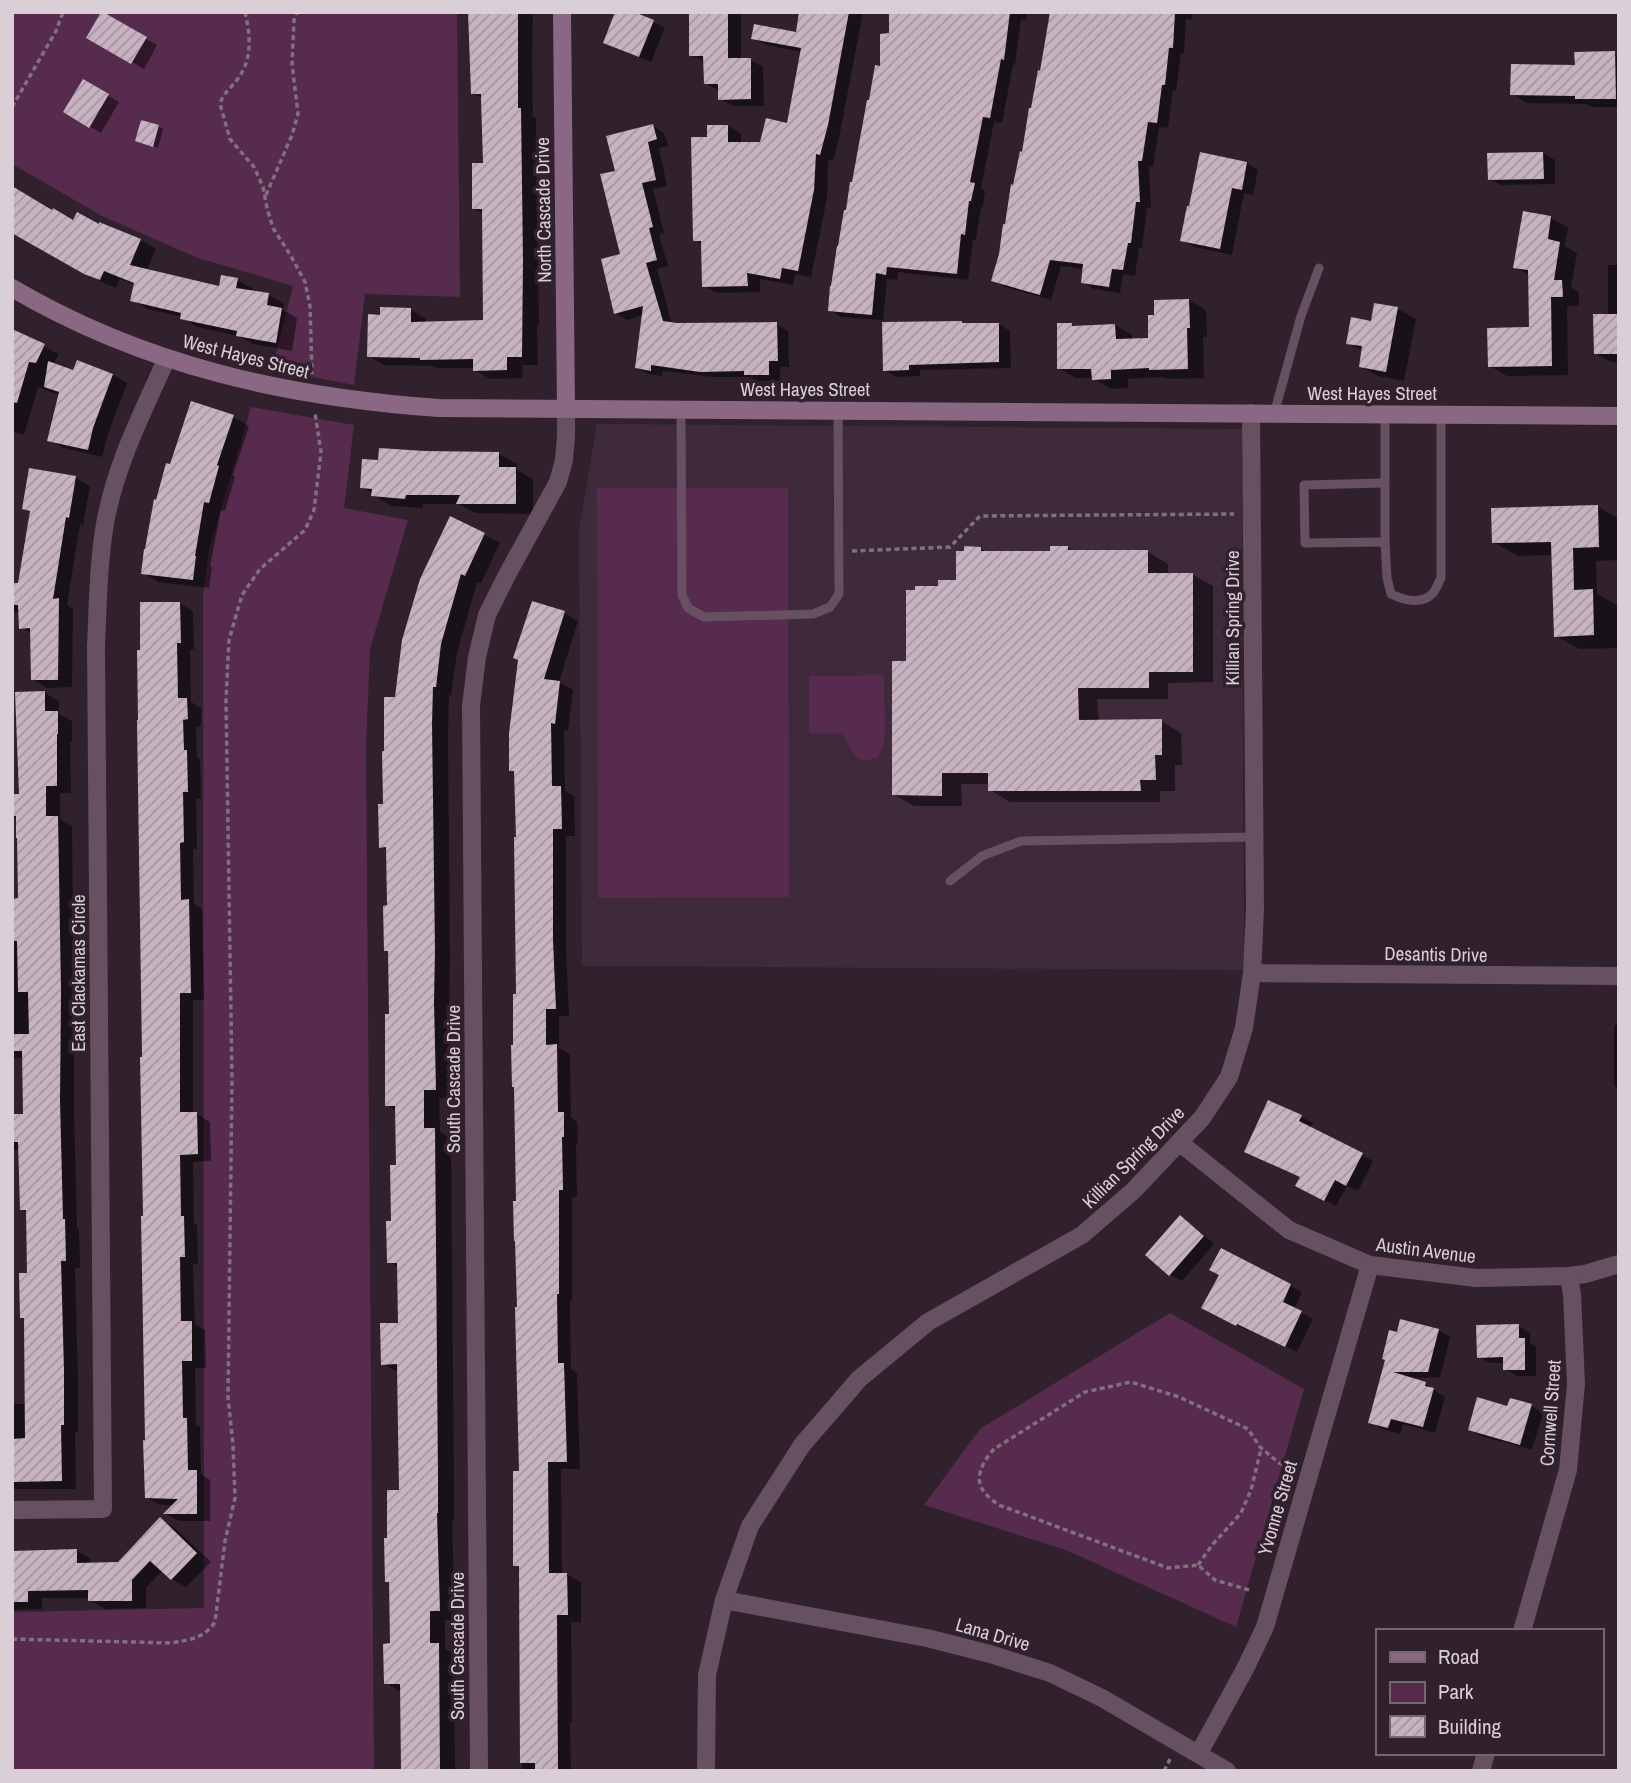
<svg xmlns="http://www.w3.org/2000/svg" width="1631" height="1783" viewBox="0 0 1631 1783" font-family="'Archivo Narrow',sans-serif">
  <defs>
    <pattern id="building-hatch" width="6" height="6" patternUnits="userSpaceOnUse" patternTransform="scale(1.75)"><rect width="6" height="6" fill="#c6b2c0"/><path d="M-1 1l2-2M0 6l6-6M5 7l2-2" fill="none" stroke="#a595a0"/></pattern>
  </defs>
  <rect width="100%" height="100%" fill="#30212d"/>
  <path fill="#3e2a3a" d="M597 424 1242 429 1244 970 582 966 579 530Z"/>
  <g fill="#562b4d">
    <path d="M12 12H457L460 297 365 294 354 385 272 369 293 286 198 258 102 216 12 164Z"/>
    <path d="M251 407 354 425 344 508 408 520 370 649 366 748 374 1771H12V1612L204 1608 203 595 209 550Z"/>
    <path d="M597 488H788L789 897 598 898Z"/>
    <path d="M884 675 885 733 883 748 877 758 866 761 857 758 841 733H809V676Z"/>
    <path d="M1170 1313 1304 1389 1236 1627 1066 1550 924 1505 980 1429Z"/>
  </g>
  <g fill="#0007">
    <path d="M470 12H533L532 57 533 117 536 118 539 325H537L538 365H522L523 378 490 379 475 370V368H437L433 366 384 365 368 356 382 317 411 310 426 319V323L485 322 483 214 473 208 484 165 483 99 473 93Z"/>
    <path d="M629 12 653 22 665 28 651 62 617 49 605 42Z"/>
    <path d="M691 12H741V60H750L763 67 764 106H733L720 99V91L705 83 704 62 691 55Z"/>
    <path d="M800 12H863L840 133 833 161 828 160 827 198 811 277 795 274 793 285 760 279V292L717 293 704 286 703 245 695 240 709 139 728 126 741 134V144L761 143 788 125 802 52 766 45 753 38 798 34Z"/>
    <path d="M891 12H1027L1026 20 1021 19 1015 65H1013L1002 123 994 122 981 188 985 191 983 207H981L976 240H973L968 280 898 272 897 280 887 279 883 320 841 317 830 310 853 184 890 35Z"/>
    <path d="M1054 12H1193L1192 20 1186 19 1184 54 1181 53 1176 91 1173 90 1168 128 1159 127 1153 167 1149 166 1151 208H1147L1142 248H1139L1135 276 1123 274 1120 293 1094 289 1082 282 1084 269 1061 266 1051 300 1005 287 993 280 1024 154Z"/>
    <path d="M102 13 157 45 144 69 88 37Z"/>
    <path d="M1614 53 1619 56V107H1592L1586 104 1527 103 1512 94 1576 66Z"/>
    <path d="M83 81 119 102 101 133 65 112Z"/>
    <path d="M158 126 163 129 158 148 137 141Z"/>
    <path d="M653 126 664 133 668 146 659 148 667 186 653 189 664 233 659 235 668 266 657 269 672 324H777L788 331 789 367H780V381H757L750 377H713L663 371 662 376 648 374 636 368 643 315 627 320 615 313 622 255 617 172Z"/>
    <path d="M1543 153 1555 160V184L1501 185 1489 179Z"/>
    <path d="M1247 163 1258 170 1253 195 1244 193 1232 255 1194 247 1182 240Z"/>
    <path d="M12 183 15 185 14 188 53 212 74 222 99 227 140 240 156 249 147 270 220 288 237 280 253 289 252 292 269 295 284 304 283 310 297 318 292 351 253 344 239 336 197 327 182 317 148 309 132 300 136 285 120 279 116 288 102 282 12 231Z"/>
    <path d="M1551 218 1568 228 1565 246 1577 253 1571 287 1579 292V306H1567L1568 375 1507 376 1490 366 1530 329 1529 275 1515 267Z"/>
    <path d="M1608 265H1619V362H1611L1595 353 1608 315Z"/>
    <path d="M1189 300 1206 310 1207 337H1203L1204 378 1168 379 1164 377 1128 379V388L1111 389 1094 379 1093 378H1076L1059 368 1071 325 1076 327 1115 325 1132 335V340H1150Z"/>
    <path d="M1398 309 1416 319 1404 381 1378 376 1361 366 1363 351 1348 343 1372 323Z"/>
    <path d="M999 324 1010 331 1011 368 920 370V376L896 377 884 370Z"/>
    <path d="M12 331 59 354 53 365 74 372 113 375 127 383 107 437 102 457 64 448 49 440 60 395 38 387 24 435 13 432 12 433Z"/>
    <path d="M233 417 249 426 233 475 235 477 225 511 221 510 210 566 212 567 209 588 159 582 143 573 171 466Z"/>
    <path d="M499 454 517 464V470L533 479V514L475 513 459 504H423V508L391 506 362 487 380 462Z"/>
    <path d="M31 470 76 478 90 486 83 525 80 524 67 605 73 609 72 687 47 688 32 679V634L21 627 20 612H12V585H20L31 513 24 508Z"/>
    <path d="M1598 507 1619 519V560L1596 561 1597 594 1617 605 1618 648 1579 649 1555 635 1553 555 1518 556 1493 542Z"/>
    <path d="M451 518 500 543 481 583 477 582 457 653 451 695H449L448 734 450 960 449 1011 451 1098H439L440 1132 451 1138 454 1488V1521H452L455 1619 445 1620V1649L454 1654 455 1771H403L402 1693 386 1683 391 1645V1583L387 1581 389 1540 400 1492 399 1373 383 1364 399 1325 398 1267 389 1262 398 1166 397 1111 387 1105 391 1015 390 952 386 950 389 907 388 851 381 847 396 699Z"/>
    <path d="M1067 547 1076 552H1148L1168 564V575H1193L1213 586V682L1168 683V699H1097L1099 721H1161L1181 733 1182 765H1175V791H1160V802H1010L990 790V784H961L962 806H914L893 794 908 663 940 588 958 582 980 548 988 553 1052 552Z"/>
    <path d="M179 603 193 611 194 649 190 650 191 702 201 708V726L196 727 197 758 200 760 201 799H196L197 849H193L194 904 202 909 204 1000H193V1114H197L210 1122 211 1161 193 1162 194 1224 197 1225 198 1264H193L195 1324 205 1330 206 1368H195L196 1425 200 1427 201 1474 210 1480V1521H179L166 1514 174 1505H160L146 1497 144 1059Z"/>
    <path d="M533 603 564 613 578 621 559 682 573 690 568 731 564 730 565 791 574 796 575 836H566V949L569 1016H559V1048L570 1054 571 1118 577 1122 578 1144H576L577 1197H572V1301H570L571 1369 577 1373 580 1469H561L562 1575H567L581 1582V1622H571L572 1722H570L571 1771H522L521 1568 515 1565 520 1473 515 1047 518 996 516 773 511 770Z"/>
    <path d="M45 693 59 701V714L72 721V742H70L71 793H60V819L72 826 74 1000V1111L77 1228 79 1229 80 1268H75L78 1380V1432H75L76 1489H12V1404H26V1320L22 1317 29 1275 28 1213 22 1209 20 1150H12V1116H25L24 1058H12V900H20L18 820 12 817V796H21Z"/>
    <path d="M1614 1025H1619V1089L1614 1086Z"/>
    <path d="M1269 1102 1301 1117 1313 1123 1310 1128 1373 1161 1358 1191 1347 1186 1336 1206 1309 1192Z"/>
    <path d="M1180 1217 1191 1224 1214 1244 1182 1281 1170 1275 1147 1255Z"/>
    <path d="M1222 1250 1302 1292 1294 1309 1313 1319 1297 1352 1249 1329 1248 1331 1215 1314 1221 1275Z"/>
    <path d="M1518 1326 1530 1333V1343L1536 1347V1376H1517L1505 1369V1363H1490L1479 1357Z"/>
    <path d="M1438 1330 1450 1337 1440 1377 1409 1378 1425 1384 1445 1397 1435 1433 1403 1424 1400 1434 1382 1429 1370 1422 1387 1361Z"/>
    <path d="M1511 1400 1532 1406 1543 1413 1532 1450 1481 1436 1470 1429 1509 1408Z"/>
    <path d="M161 1520 175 1528 211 1562 186 1587 172 1579 163 1570 146 1588V1608L105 1609 90 1600V1598H42V1609L12 1610V1553L77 1551 91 1559V1564H119Z"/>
  </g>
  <g fill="url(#building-hatch)">
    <path d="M101 12H103L147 37 131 64 86 38Z"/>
    <path d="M468 12H518V108H521L523 260 522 357H507V370L473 371V359L420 360V358L367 357 368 314 380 315V307L411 308V322L483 320 482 209H472V163H483L481 99V94H471Z"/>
    <path d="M615 12H634L654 20 639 57 603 43Z"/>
    <path d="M689 12H728V58H751V99L718 100V84H704L703 56H689Z"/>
    <path d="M799 12H849L828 125 820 155 816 154 814 190 798 271 782 268 780 279 747 273 748 286 702 287 701 241H693L691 137H707V125H728V142H760L766 118 787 123 801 48 751 39 754 24 796 32Z"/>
    <path d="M889 12H1010L1004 60 1001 59 990 118 983 117 970 182 975 183 971 201H969L965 235 961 234 957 274 887 267 886 275 876 273 872 315 828 311 830 286H831L837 246H838L844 210H846L850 182H852L867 100H869L875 65 880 66V34L889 33Z"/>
    <path d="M1050 12H1175L1173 48H1169L1165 85H1162L1157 123 1148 122 1142 161H1138L1140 202H1136L1131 243H1128L1123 270 1112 269 1109 287 1081 283 1083 264 1050 260 1040 295 991 281 999 254 1003 224H1005L1011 184 1013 185 1020 151 1022 152 1029 108H1031L1038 70 1040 71Z"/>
    <path d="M1615 51 1616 99H1575V96L1510 95 1511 64 1575 65 1574 52Z"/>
    <path d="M83 79 109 94 89 128 63 112Z"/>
    <path d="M141 120 159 125 153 147 135 141Z"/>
    <path d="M653 124 657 139 648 142 656 180 642 183 653 227 649 228 657 260 646 263 663 321 677 323 777 322 778 361H769V375H744V371L700 372 651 365V371L635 368 643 306 614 314 601 259 620 254 600 174 615 171 606 136Z"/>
    <path d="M1200 152 1247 162 1242 190 1232 188 1220 249 1180 241 1187 206H1189Z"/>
    <path d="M1543 152 1544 179 1488 180 1487 153Z"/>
    <path d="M12 186 52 210 53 208 73 220 77 212 99 224V222L141 239 130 265 219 286 221 275 238 278 236 288 269 293 267 305 282 308 276 343 236 336 237 331 180 319 181 313 130 301 134 283 104 271 100 280 84 274 24 240 12 233Z"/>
    <path d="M1523 211 1551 216 1548 239 1560 242 1554 280H1562L1563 297H1551L1552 366 1488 367 1487 328 1529 327 1528 270 1513 268Z"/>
    <path d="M1189 299 1190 328H1187L1188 369 1149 370V368L1111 370V379L1092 380 1091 369H1057V323H1072V326L1115 324 1116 339 1148 338V315H1154V300Z"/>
    <path d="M1374 303 1398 307 1386 372 1359 367 1362 346 1346 344 1351 317 1371 321Z"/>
    <path d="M1593 314H1619V354H1594Z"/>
    <path d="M962 321V323H999V362L909 365V370L883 371 882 322Z"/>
    <path d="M12 329 45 344 36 363 29 362 17 403 12 402Z"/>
    <path d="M77 360 113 374 93 428 88 450 47 441 59 392 44 387 48 361 73 370Z"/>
    <path d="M191 401 234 415 217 465 219 466 209 503 204 502 195 556H196L193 580 141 574 144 549H145L154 499 156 500 166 463 170 464Z"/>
    <path d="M379 448 425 451 499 452V467H516V504H456L460 495H406L405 499 371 496 372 489 360 488 362 459 378 460Z"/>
    <path d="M29 468 76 476 69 518 66 517 53 599 59 598 58 680H31L30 628 19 629 18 605H12V583H18L30 511 22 509Z"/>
    <path d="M1598 505 1599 547 1573 548 1574 590 1593 589 1594 635 1554 637 1551 542 1492 543 1491 508Z"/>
    <path d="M450 516 485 533 465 576 461 574 441 644 436 687H433L432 724 435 950 434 1001 436 1090H424V1128H435L438 1478V1513H437L440 1611H430V1643H439L440 1771H401L400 1684H384L383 1644 390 1643 389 1582H385L384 1538H387V1490H399L398 1431 397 1364 381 1365 380 1323H398L397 1263H387L386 1221H391L390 1165H396L395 1106H385V1014H389L388 951H384L383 906 387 905 386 847 379 848 378 804H383L382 751H384V697H395L402 640 420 579Z"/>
    <path d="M964 546 981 547V551H1050V546H1068V550H1148V573H1193V672H1149V688H1078L1079 720 1162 719V755H1155L1156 780H1140L1141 791H988V773H942V796L892 795V661H906V590H915V586H938V580H956V551H964Z"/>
    <path d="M532 601 565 611 544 679 560 681 555 724 551 723 552 786H561L562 829H553V940L556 1009H546V1045L557 1044 558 1112H564V1137H562L563 1190H559V1294H557L558 1363H564L567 1462H548L549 1573H567L568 1615H557L558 1771H535V1763H520L519 1566H513V1471H519L515 1307H517L515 1241H514L513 1201H516L514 1087H512L511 1045H513V994H516L514 837H516L514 771H509V733L518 660 513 658Z"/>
    <path d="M140 602H180L181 643H177L178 698H187L188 719 183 720 184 750H187L188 792H183L184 842 180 843 181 900 189 899 191 993H180V1112H197L198 1154 180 1155 181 1216H184L185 1257H180L181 1321H192V1361H182L183 1418H187L188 1470H197V1514H163L178 1499 145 1498 143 1440H145L141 1216H143L140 1057H142L137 720H138L137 650H140Z"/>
    <path d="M45 691V711H58V734H57V786H46V816H58L61 991 60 1102 63 1219H65L66 1261H61L64 1371V1425H61L62 1481 14 1482 13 1439 25 1438 24 1318H20L19 1273H27L26 1210H20L18 1142H12V1114H23L22 1051H12V1034H29L28 992H18L17 941H12V899L18 898 17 838H16V816H12V794H19L15 692Z"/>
    <path d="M1268 1100 1302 1115 1299 1121 1363 1153 1346 1186 1335 1180 1324 1201 1295 1186 1300 1177 1244 1152Z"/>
    <path d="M1180 1215 1204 1236 1169 1276 1145 1255Z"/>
    <path d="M1221 1248 1291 1284 1283 1302 1302 1311 1285 1347 1237 1324 1236 1326 1201 1308 1219 1275 1209 1270Z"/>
    <path d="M1400 1319 1439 1329 1428 1372H1393L1426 1382 1425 1386 1434 1388 1423 1427 1391 1419 1388 1428 1368 1423 1385 1360 1382 1359 1389 1330 1397 1332Z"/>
    <path d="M1519 1324V1338H1525V1370H1503V1357L1477 1358 1476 1325Z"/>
    <path d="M1477 1397 1507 1406 1510 1398 1532 1404 1520 1445 1468 1430Z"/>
    <path d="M160 1517 197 1553 171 1580 150 1561 132 1580V1601H88V1590L28 1591V1602H12V1551L77 1549V1563L118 1562Z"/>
  </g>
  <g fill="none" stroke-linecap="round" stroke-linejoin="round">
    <g stroke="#7f727c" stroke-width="3.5" stroke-dasharray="5 3.5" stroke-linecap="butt">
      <path d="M245 12C250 34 253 57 239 77 233 87 223 92 220 104L230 139 254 167 263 187 267 208 273 228 291 256 305 282 310 306 312 374"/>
      <path d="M12 107 56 31 63 12"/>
      <path d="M266 195 292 135 298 114 292 64 294 20 297 12"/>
      <path d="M852 551 950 547 980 516 1234 514"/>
      <path d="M1198 1565 1213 1544 1241 1513 1251 1490 1261 1449"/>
      <path d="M1249 1590 1215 1580 1198 1565 1168 1568 999 1505C995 1502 989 1498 986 1494 972 1480 983 1461 994 1449L1085 1392 1131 1382 1179 1397 1248 1429 1260 1447 1279 1463 1294 1468"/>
      <path d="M12 1639 171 1643C189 1640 205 1638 215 1622L225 1541 235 1498 233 1445 228 1397 232 1079 226 701 229 640 242 595 260 569 305 530 314 510 321 452 315 413"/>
      <path d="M1164 1771 1170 1759"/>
    </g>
    <g stroke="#675061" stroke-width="9">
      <path d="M681 409 682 595 688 608 704 617 813 614 830 607 839 594 838 411"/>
      <path d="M1274 414 1301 316 1319 268"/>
      <path d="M1385 414V542L1387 578 1391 594C1403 600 1421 605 1432 594 1436 591 1438 583 1441 578V415"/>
      <path d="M1384 483 1304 485 1305 543 1385 542"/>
      <path d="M950 881 982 856 1021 841 1254 837"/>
    </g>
    <g stroke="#675061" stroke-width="18">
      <path d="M1252 973 1619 976"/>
      <path d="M1180 1143 1289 1230 1370 1265 1476 1278 1569 1276 1585 1274 1619 1264"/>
      <path d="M12 1510 103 1509 96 647C98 606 98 564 105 524 115 466 143 411 167 358"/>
      <path d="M724 1600 927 1638 990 1654 1050 1673 1102 1698 1227 1771"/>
      <path d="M1522 1631 1568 1470 1576 1384 1572 1295 1569 1276"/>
      <path d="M1199 1753 1245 1669 1265 1627 1370 1265"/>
      <path d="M479 1771 471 706 477 657 487 615 507 575 558 482 564 460 566 436V408"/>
      <path d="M706 1771 707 1675 724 1600 750 1526 802 1445 859 1379 928 1322 1082 1235 1133 1191 1202 1118 1229 1077 1244 1028 1252 973 1255 910 1251 413"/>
      <path d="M1481 1771 1486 1753"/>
    </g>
    <g stroke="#8a6782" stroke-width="18">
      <path d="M562 12 566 408"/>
      <path d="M12 288C145 366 286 397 439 408L1619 416"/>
    </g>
  </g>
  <g text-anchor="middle" stroke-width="7" stroke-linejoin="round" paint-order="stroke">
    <g font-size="19" fill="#dacfd7" stroke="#30212d">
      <text transform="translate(543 210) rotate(-91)" y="7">North Cascade Drive</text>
      <text transform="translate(246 356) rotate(14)" y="7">West Hayes Street</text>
      <text x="805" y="396">West Hayes Street</text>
      <text x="1372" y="400">West Hayes Street</text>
      <text transform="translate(1232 618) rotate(-90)" y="7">Killian Spring Drive</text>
      <text transform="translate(1436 954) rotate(1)" y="7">Desantis Drive</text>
      <text transform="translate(78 973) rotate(-90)" y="7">East Clackamas Circle</text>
      <text transform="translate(453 1079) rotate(-90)" y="7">South Cascade Drive</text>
      <text transform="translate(1133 1157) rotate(-45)" y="7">Killian Spring Drive</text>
      <text transform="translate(1426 1250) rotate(7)" y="7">Austin Avenue</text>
      <text transform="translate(1550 1413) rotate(-86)" y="7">Cornwell Street</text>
      <text transform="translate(1277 1508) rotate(-74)" y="7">Yvonne Street</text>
      <text transform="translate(993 1634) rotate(16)" y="7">Lana Drive</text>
      <text transform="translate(457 1646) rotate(-90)" y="7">South Cascade Drive</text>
    </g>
  </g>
  <rect width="1631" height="1783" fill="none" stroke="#dacfd7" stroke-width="28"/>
  <rect x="1376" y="1629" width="228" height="126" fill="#30212d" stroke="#746771" stroke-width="2"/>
  <rect x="1390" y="1652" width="35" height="10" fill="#8a6782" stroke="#746771" stroke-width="2"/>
  <text x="1438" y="1664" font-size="21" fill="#dacfd7">Road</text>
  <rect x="1390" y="1682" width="35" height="21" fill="#562b4d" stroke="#746771" stroke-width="2"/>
  <text x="1438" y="1699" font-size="21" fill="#dacfd7">Park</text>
  <rect x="1390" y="1716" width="35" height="21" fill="url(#building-hatch)" stroke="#746771" stroke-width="2"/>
  <text x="1438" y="1734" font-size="21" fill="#dacfd7">Building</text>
</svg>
